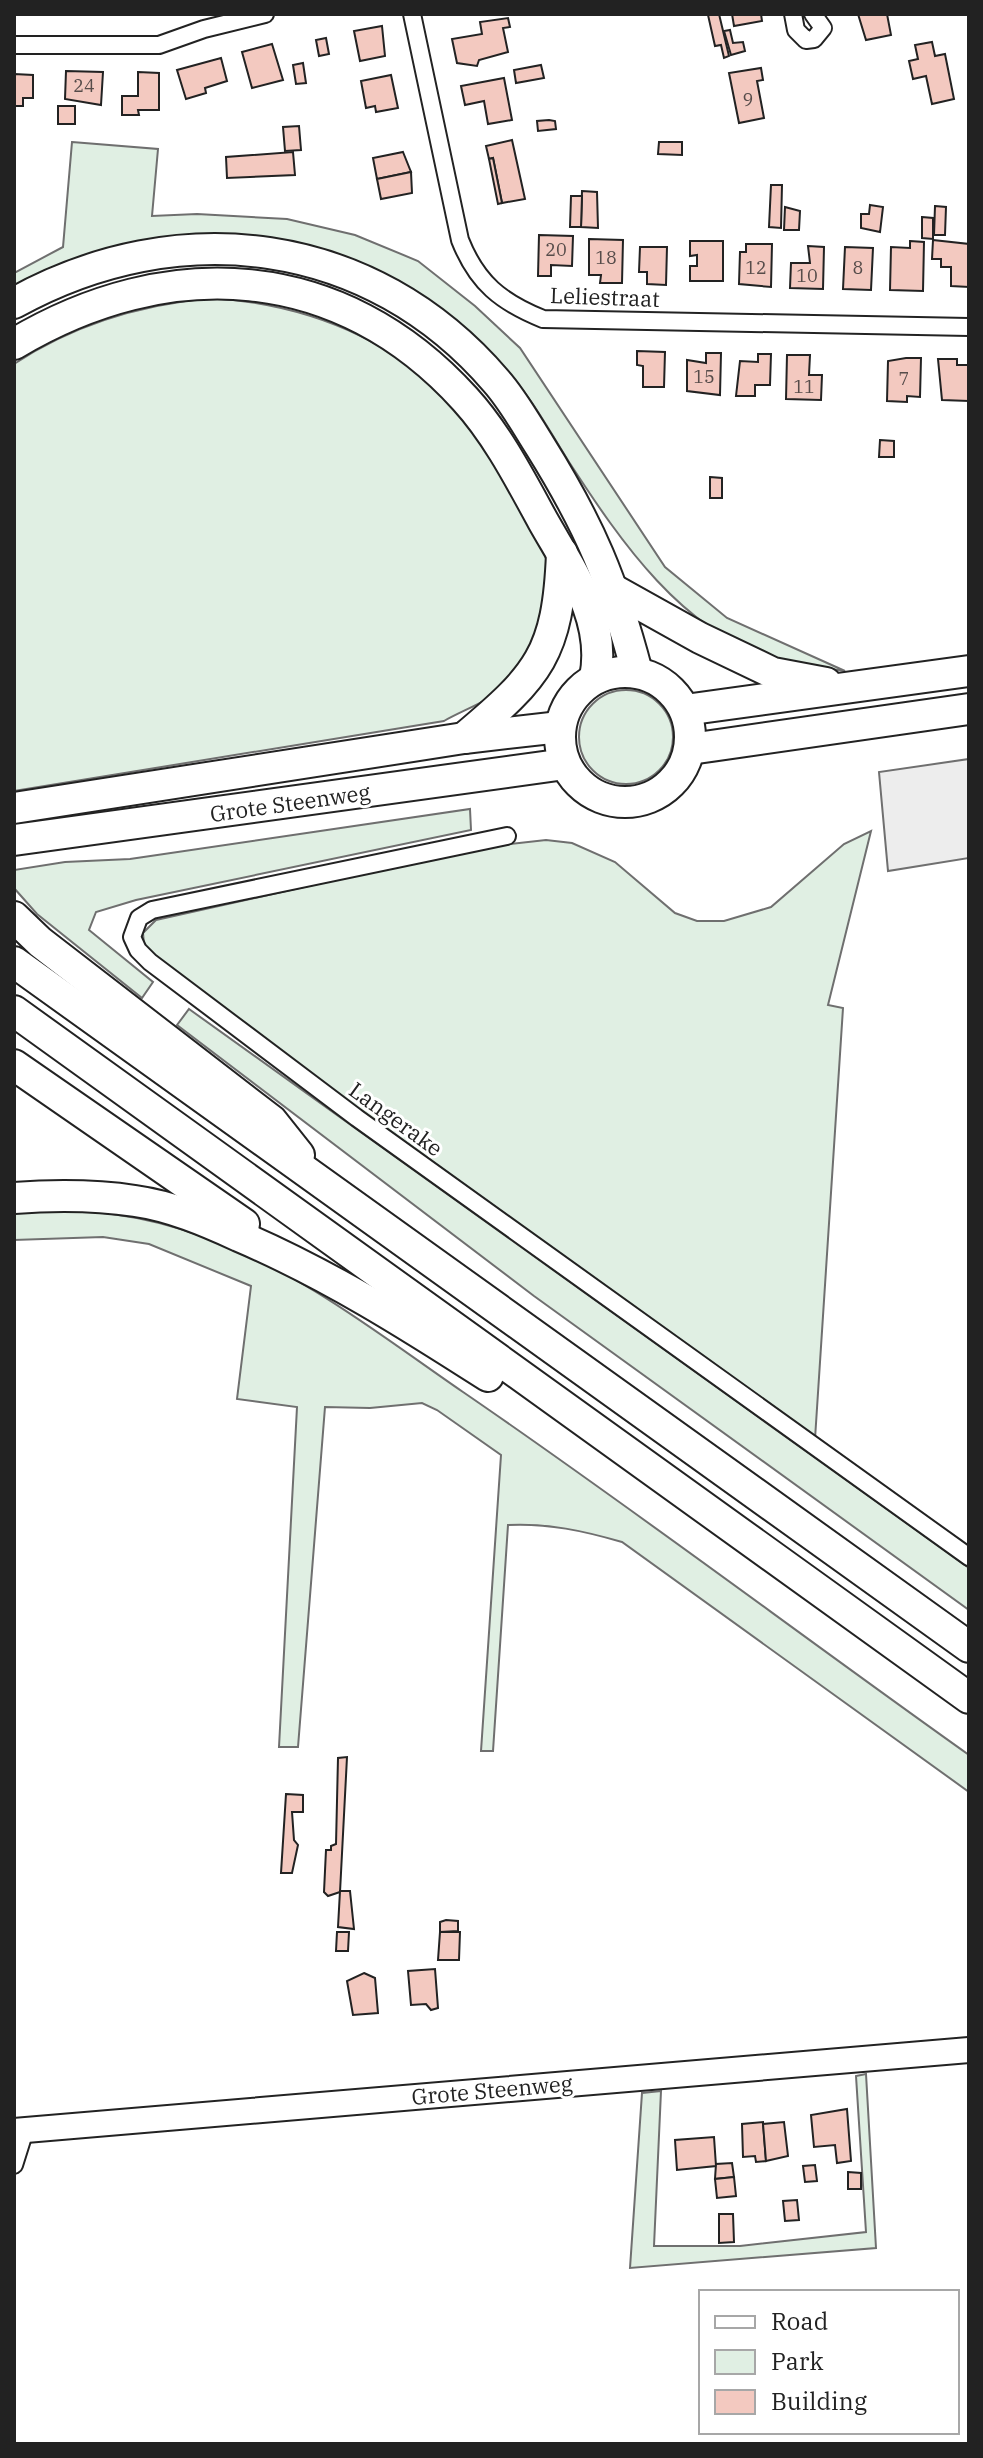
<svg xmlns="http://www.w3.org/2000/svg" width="983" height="2458" viewBox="0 0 983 2458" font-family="'IBM Plex Serif',serif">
  <rect width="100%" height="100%" fill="#fff"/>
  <g fill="#e0efe3" stroke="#6f6f6f" stroke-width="2">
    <path d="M72 142 158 149 152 216 197 214 287 219 355 235 418 261 475 306 520 348 665 567 727 618 845 671C824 668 799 668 779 662 682 632 621 542 569 462 549 430 529 394 504 367 368 221 189 199 14 289V273L63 247Z"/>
    <path d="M210 298C314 304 418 347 480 437 492 455 502 476 512 495 525 517 542 540 551 563 562 591 527 664 507 685 492 700 463 710 444 721L14 791V364C74 324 139 305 210 298Z"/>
    <circle cx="626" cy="737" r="47"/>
    <path d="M470 809 471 830 136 900 96 912 89 930 153 982 142 998 37 914 14 888V870L65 862 130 859Z"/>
    <path d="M871 831 828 1005 843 1008 815 1439 478 1198 158 960 144 944 143 933 156 920 483 847 546 840 572 843 615 862 675 913 697 921H724L771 907 844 844Z"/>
    <path d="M189 1009 969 1568V1610L534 1296 177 1025Z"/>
    <path d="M14 1208C83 1209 139 1213 204 1237 300 1271 380 1335 463 1392 634 1509 800 1635 969 1755V1792L622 1542C584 1531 548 1523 508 1525L493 1751H481L501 1455 437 1410 422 1403 370 1408 325 1407 298 1747H279L297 1407 237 1399 251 1286 149 1244 103 1237 14 1240Z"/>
    <path d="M866 2074 876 2248 630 2268 642 2093 661 2091 654 2246H740L866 2232 856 2076Z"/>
  </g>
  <path fill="#ededed" stroke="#6f6f6f" stroke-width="2" d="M969 759V858L888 871 879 772Z"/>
  <g fill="#f3c9c0" stroke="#222" stroke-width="2">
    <path d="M719 14 729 56 724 58 721 45 715 46 708 15Z"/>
    <path d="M732 14H761L762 21 734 26Z"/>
    <path d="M858 14H887L891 35 866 40Z"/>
    <path d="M508 18 510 27 503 28 508 52 479 60 477 66 457 63 452 39 482 34 480 22Z"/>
    <path d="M382 26 385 56 360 61 354 31Z"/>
    <path d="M730 30 733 43 743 42 745 51 731 55 724 31Z"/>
    <path d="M326 38 329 54 319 56 316 40Z"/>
    <path d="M932 42 935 56 945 54 954 99 932 104 926 76 913 79 909 61 918 59 915 45Z"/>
    <path d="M272 44 283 80 252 88 242 52Z"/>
    <path d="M221 58 227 81 205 88 206 93 186 99 177 70Z"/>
    <path d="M303 63 306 83 296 84 293 65Z"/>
    <path d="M541 65 544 78 516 83 514 70Z"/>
    <path d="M761 68 763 80 757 81 764 118 739 123 729 73Z"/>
    <path d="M66 71 103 72 101 105 65 99Z"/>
    <path d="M138 72 159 73V110H138L139 115H122V96H138Z"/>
    <path d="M14 74 33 75V98H23V106H14Z"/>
    <path d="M391 75 398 108 376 112 375 106 366 108 361 81Z"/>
    <path d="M504 78 512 120 488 124 484 101 465 105 461 86Z"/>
    <rect x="58" y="106" width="17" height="18"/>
    <path d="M549 120 555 121 556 129 538 131 537 121Z"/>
    <path d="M299 126 301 150 285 151 283 127Z"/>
    <path d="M512 140 525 199 502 203 493 158 489 159 486 146Z"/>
    <path d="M659 142H682V155L658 154Z"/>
    <path d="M293 152 295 175 227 178 226 157Z"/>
    <path d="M403 152 411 172 377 179 373 158Z"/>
    <path d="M493 158 502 203 498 204 489 159Z"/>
    <path d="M411 172 412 193 381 199 377 179Z"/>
    <path d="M771 185H782L781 228 769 227Z"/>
    <path d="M582 191 597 192 598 228 581 227Z"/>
    <path d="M571 196H582L581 227H570Z"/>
    <path d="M870 205 883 207 880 232 861 228V214H869Z"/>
    <path d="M935 206 946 207 945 235H934Z"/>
    <path d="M785 207 800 211 799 230H784Z"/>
    <path d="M922 217 933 218V239L922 238Z"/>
    <path d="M539 235 573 236 572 266 551 265V276H538Z"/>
    <path d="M589 239 623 240 622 283H600L601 275H589Z"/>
    <path d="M933 240 969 244V287L951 286V267H941V259H932Z"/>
    <path d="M690 241H723V281H690V266H697V255L690 256Z"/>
    <path d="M910 241 924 242 923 291 890 290 891 247 910 248Z"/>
    <path d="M746 244H772L771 287 739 284 740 252H746Z"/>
    <path d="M808 246 824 247 823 289 790 288 791 263H810Z"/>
    <path d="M640 247H667L666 285 647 284V272H639Z"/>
    <path d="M845 247 873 248 871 290 843 289Z"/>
    <path d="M637 351 665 352 664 387H643V366L637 365Z"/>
    <path d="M706 353H721L720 395 687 391V360L706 363Z"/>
    <path d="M758 354H771L770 385H755V396H736L740 361 758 362Z"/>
    <path d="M787 355H810L809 375H822L821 400 786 399Z"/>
    <path d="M906 358H921L920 397 907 396V402L887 401 888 361Z"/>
    <path d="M938 359H957V365H969V401L942 400Z"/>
    <path d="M880 440 894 441V457H879Z"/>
    <path d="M710 477 722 478V498H710Z"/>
    <path d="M347 1757 340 1892 328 1896 324 1892 326 1850H331V1846L336 1844 338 1758Z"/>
    <path d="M286 1794 303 1795V1812H292L294 1840 298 1845 292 1873H281Z"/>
    <path d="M340 1891H350L354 1929 338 1927Z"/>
    <path d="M446 1920 458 1921V1931L440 1932V1922Z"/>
    <path d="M337 1932H349L348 1951H336Z"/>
    <path d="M440 1932H460L459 1960H438Z"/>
    <path d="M435 1969 438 2008 431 2010 426 2004 411 2005 408 1971Z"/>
    <path d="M364 1973 375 1978 378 2013 353 2015 347 1981Z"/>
    <path d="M847 2109 851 2161 837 2163 835 2145 814 2147 811 2115Z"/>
    <path d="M763 2122 766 2161 756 2162 755 2156 743 2157 742 2124Z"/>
    <path d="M784 2122 788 2156 766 2161 763 2124Z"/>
    <path d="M714 2137 716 2166 677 2170 675 2140Z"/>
    <path d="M732 2163 734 2177 715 2179 716 2164Z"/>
    <path d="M815 2165 817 2181 805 2182 803 2166Z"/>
    <path d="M848 2172 861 2173V2189H848Z"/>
    <path d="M734 2177 736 2196 717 2198 715 2179Z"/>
    <path d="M797 2200 799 2220 785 2221 783 2201Z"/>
    <path d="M719 2214H733L734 2242 719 2243Z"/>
  </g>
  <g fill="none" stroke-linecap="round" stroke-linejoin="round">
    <defs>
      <g id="street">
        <path d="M412 14 460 240C477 283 501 302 543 319L969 327"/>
        <path d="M793 14 796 30 806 40 814 39 823 28 813 14"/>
        <path d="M14 45H159L204 29 265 14"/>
        <path d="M507 836 152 910 139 918 132 937 138 950 150 962 357 1118 969 1557"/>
        <path d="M14 2165 25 2130"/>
      </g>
      <path id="secondary" d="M14 2131 969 2050"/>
      <g id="highway">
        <path d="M14 303C178 212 371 235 496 381 513 400 526 424 540 446 590 526 613 581 637 672"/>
        <path d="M14 344C168 252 340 261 465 399 497 434 520 479 543 521 570 569 607 619 595 678"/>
        <path d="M614 590 700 638 773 673 826 683"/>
        <circle cx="625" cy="737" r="65"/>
        <path d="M685 710 969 671"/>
        <path d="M464 738C539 675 558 654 562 553"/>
        <path d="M690 749 969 709"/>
        <path d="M14 808 464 738 560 727"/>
        <path d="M14 840 565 764"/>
        <path d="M14 917 40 942 272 1121 299 1155"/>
        <path d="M14 962 969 1647"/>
        <path d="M14 1011 969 1698"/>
        <path d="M14 1065 244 1224"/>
        <path d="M14 1198C55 1195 95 1195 135 1201 171 1206 206 1221 239 1236 328 1274 407 1324 488 1376"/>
      </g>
    </defs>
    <use href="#street" stroke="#222" stroke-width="20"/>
    <use href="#secondary" stroke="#222" stroke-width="28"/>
    <use href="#highway" stroke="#222" stroke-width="34"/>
    <use href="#street" stroke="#fff" stroke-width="16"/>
    <use href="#secondary" stroke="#fff" stroke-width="24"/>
    <use href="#highway" stroke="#fff" stroke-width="30"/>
  </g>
  <g text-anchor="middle" stroke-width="6" stroke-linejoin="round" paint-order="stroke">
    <g font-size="18" fill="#564c4a">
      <text x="84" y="92">24</text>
      <text x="748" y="106">9</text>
      <text x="556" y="256">20</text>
      <text x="606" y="264">18</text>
      <text x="756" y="274">12</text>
      <text x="858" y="274">8</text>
      <text x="807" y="282">10</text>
      <text x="704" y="383">15</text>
      <text x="904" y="385">7</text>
      <text x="804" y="393">11</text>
    </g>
    <g font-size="22" fill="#222" stroke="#fff">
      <text transform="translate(605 297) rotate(2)" y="8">Leliestraat</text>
      <text transform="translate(290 803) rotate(-8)" y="8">Grote Steenweg</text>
      <text transform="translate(396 1119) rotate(36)" y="8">Langerake</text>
      <text transform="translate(492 2090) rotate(-5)" y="8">Grote Steenweg</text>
    </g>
  </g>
  <rect width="983" height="2458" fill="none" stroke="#222222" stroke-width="32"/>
  <rect x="699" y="2290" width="260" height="144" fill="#ffffff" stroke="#a7a7a7" stroke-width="2"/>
  <rect x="715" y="2316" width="40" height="12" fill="#ffffff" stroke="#a7a7a7" stroke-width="2"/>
  <text x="771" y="2330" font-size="24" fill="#222222">Road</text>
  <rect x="715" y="2350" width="40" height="24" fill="#e0efe3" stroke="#a7a7a7" stroke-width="2"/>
  <text x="771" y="2370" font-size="24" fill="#222222">Park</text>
  <rect x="715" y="2390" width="40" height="24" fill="#f3c9c0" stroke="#a7a7a7" stroke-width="2"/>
  <text x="771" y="2410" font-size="24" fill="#222222">Building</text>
</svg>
